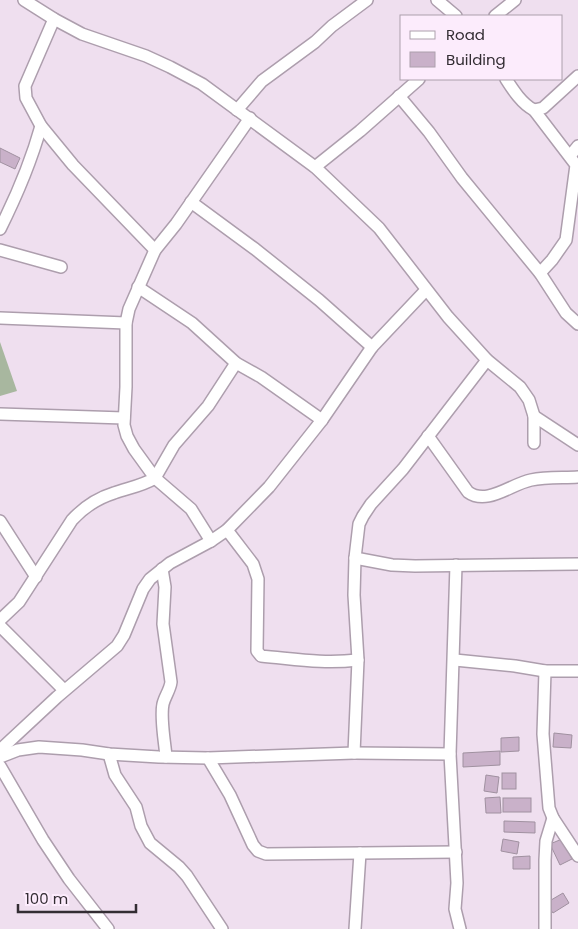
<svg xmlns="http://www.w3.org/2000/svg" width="578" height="929" viewBox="0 0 578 929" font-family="Poppins,sans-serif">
  <rect width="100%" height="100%" fill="#efdfef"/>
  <path fill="#a8b79f" d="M0 342 17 391 0 396Z"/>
  <g fill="#c9b1c9" stroke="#a091a0">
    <path d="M0 148 20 158 15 169 0 162Z"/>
    <path d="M554 733 572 735 571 748 553 747Z"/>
    <path d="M519 737V751L501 752V738Z"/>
    <path d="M500 751V765L463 767V753Z"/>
    <rect x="502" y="773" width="14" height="16"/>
    <path d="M486 775 499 777 497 793 484 791Z"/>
    <path d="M500 797 501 813H486L485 798Z"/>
    <rect x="503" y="798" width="28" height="14"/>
    <path d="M504 821 535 822V833L504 832Z"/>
    <path d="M503 839 519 842 517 854 501 851Z"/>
    <path d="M562 839 572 859 560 865 550 844Z"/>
    <path d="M530 856V869H513V857Z"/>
    <path d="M563 893 569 903 553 913 546 903Z"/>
  </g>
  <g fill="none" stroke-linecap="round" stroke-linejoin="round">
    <defs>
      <g id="minor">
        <path d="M24 0 54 19 82 34 146 56 170 67 202 84 315 167 379 228 448 317 487 360 520 387 529 400 534 416V443"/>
        <path d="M437 0 456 16"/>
        <path d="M495 16 515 0"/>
        <path d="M54 19 25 86 26 98 41 126 73 165 155 250"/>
        <path d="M506 79C513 90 522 104 534 110L576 165 566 240 552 260 540 273"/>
        <path d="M399 96 429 132 462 178 540 273 566 313 578 324"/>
        <path d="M237 110 262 81 315 42 332 26 367 0"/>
        <path d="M534 110 543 108 578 76"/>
        <path d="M570 156 578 146"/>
        <path d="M315 167 360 131 419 79"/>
        <path d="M191 202 255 249 319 300 372 347"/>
        <path d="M0 229C17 195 31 162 41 126"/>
        <path d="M0 250 61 267"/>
        <path d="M138 287 192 323 236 363 261 377 322 420"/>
        <path d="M0 318 126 323"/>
        <path d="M0 414 124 418"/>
        <path d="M534 416 578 445"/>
        <path d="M428 436 468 492C487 506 511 484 531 480 546 477 563 478 578 477"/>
        <path d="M0 521 36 577"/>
        <path d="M227 530 253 564 258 579 257 651 261 656C296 659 322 664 358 660"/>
        <path d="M211 541 191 509 155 478 174 445 208 406 236 363"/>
        <path d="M355 558 392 565 415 566 578 564"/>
        <path d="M456 565 450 754 457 883 455 909 460 929"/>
        <path d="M162 569 165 587 163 624 171 682C170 690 165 696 163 704 160 718 165 743 166 757"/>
        <path d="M0 620 19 602 72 520C84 507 98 498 114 493 128 488 142 486 155 478L134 449 127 436 124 425 126 387V323L129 309 155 250 176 224 250 118"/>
        <path d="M0 626 64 690"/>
        <path d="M455 660 515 666 545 671H578"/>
        <path d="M545 671 543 734 549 808 553 818 578 856"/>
        <path d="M0 750 57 697 117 646 124 635 143 589 150 579 170 563 211 541 227 530 269 487 322 420 372 347 426 290"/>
        <path d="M354 753 450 754"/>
        <path d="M109 754 115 775 136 807 141 826 150 843 179 867 187 876 222 929"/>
        <path d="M0 757 18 750 39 747 82 750 109 754 159 757 208 758 354 753 358 660 354 595 355 558 359 524 363 516 371 504 403 469 487 360"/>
        <path d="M208 758 230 795 253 845 258 851 266 854 456 852"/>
        <path d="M0 766 43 840 69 879 108 929"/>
        <path d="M355 929 360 853"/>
        <path d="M545 929V860L546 841 553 818"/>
      </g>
    </defs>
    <use href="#minor" stroke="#ad9ead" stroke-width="14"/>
    <use href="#minor" stroke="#fff" stroke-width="11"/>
  </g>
  <rect x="400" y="15" width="162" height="65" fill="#fcecfc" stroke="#aca0ac"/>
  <rect x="410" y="31" width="25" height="8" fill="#ffffff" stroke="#aca0ac"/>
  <text x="446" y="40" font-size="15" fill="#332d33">Road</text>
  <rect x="410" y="52" width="25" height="15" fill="#c9b1c9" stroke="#aca0ac"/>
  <text x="446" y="65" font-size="15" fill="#332d33">Building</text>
  <path d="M18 904v8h118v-8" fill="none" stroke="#332d33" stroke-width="2.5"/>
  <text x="25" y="904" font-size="15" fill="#332d33" stroke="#fcecfc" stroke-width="4" paint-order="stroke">100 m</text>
</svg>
